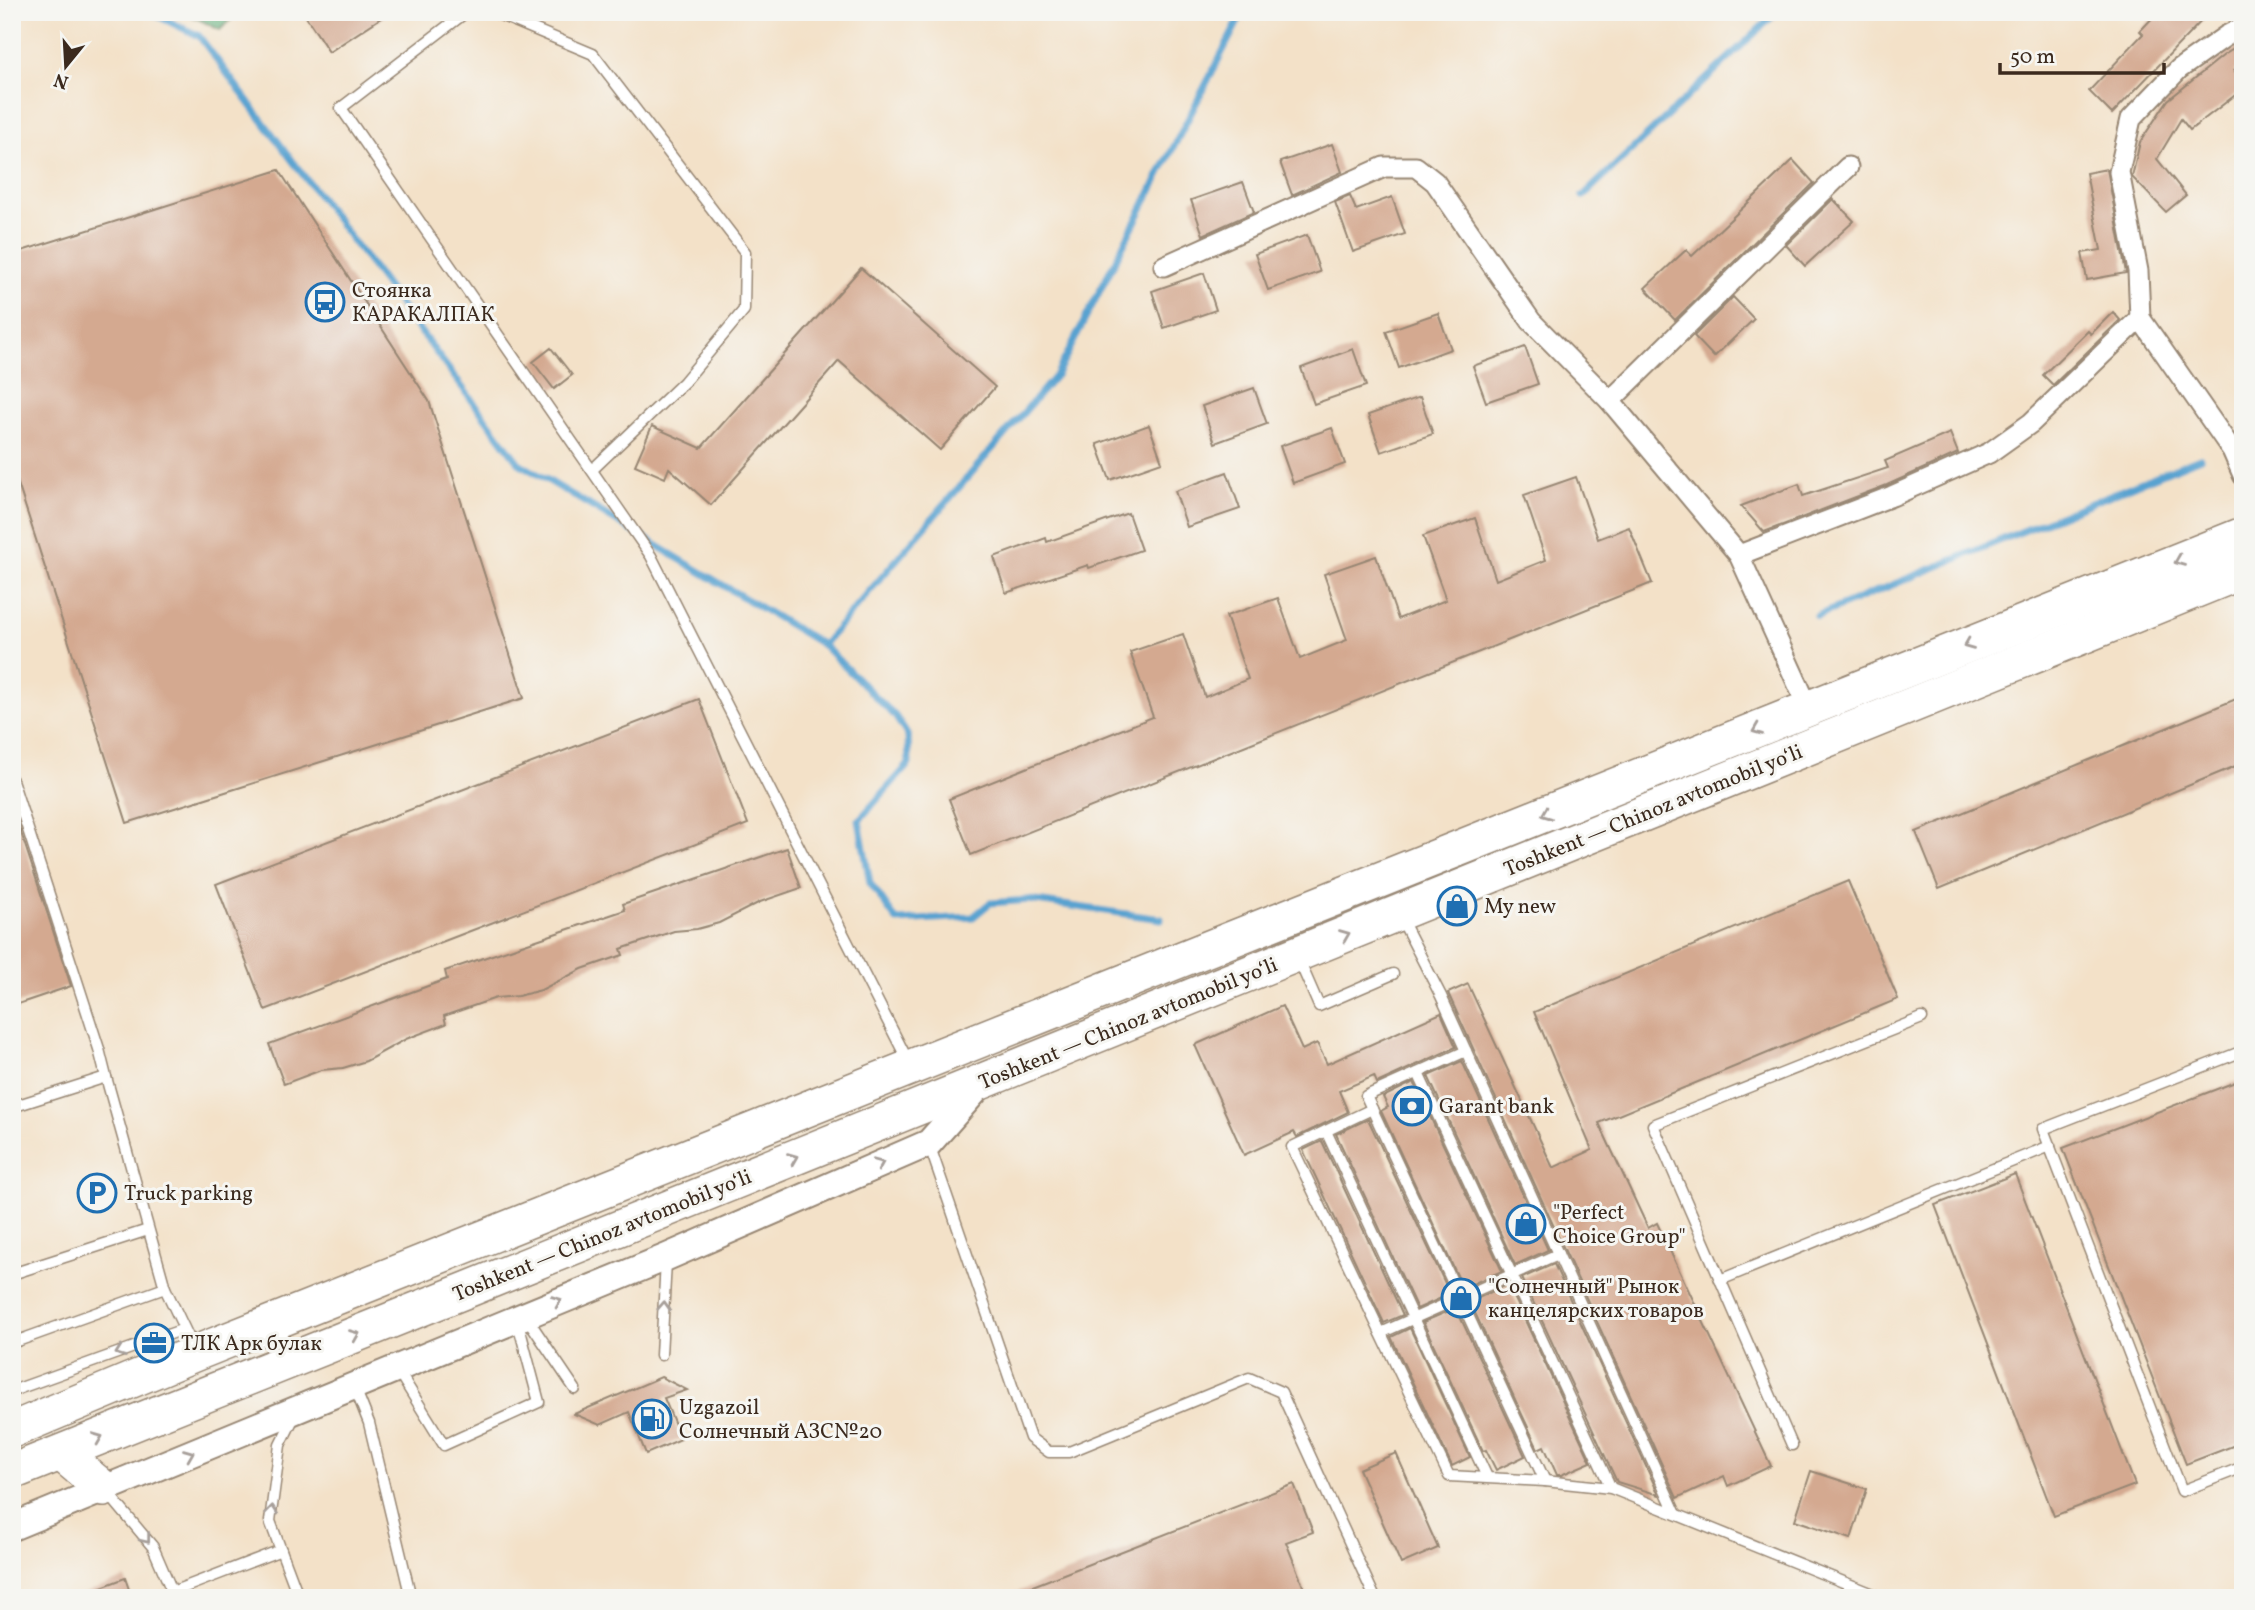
<svg xmlns="http://www.w3.org/2000/svg" width="2255" height="1610" viewBox="0 0 2255 1610" font-family="Vollkorn,serif">
  <rect width="100%" height="100%" fill="#f6f6f2"/>
  <filter id="ink" filterUnits="userSpaceOnUse"><feTurbulence type="fractalNoise" baseFrequency=".0143" numOctaves="2"/><feDisplacementMap in="SourceGraphic" scale="14" xChannelSelector="R" yChannelSelector="G"/><feConvolveMatrix kernelMatrix="1 2 1 2 8 2 1 2 1" color-interpolation-filters="sRGB"/></filter>
  <filter id="wash" filterUnits="userSpaceOnUse"><feTurbulence type="fractalNoise" baseFrequency=".00686" numOctaves="4" result="noise"/><feDisplacementMap in="SourceGraphic" scale="28" xChannelSelector="R" yChannelSelector="G"/><feGaussianBlur stdDeviation="1.57" result="paint"/><feColorMatrix in="noise" values="0 0 0 0 0 0 0 0 0 0 0 0 0 0 0 0 0 1.4 0 .05"/><feComposite in="paint" operator="in"/></filter>
  <g filter="url(#wash)">
    <rect width="100%" height="100%" fill="#f3e1c8"/>
    <path fill="#60ad78" stroke="#4e6c4b" stroke-width="2" d="M184 12H239L220 30Z"/>
    <g fill="none" stroke-linecap="round" stroke-linejoin="round">
      <g stroke="#59a2d0" stroke-width="7">
        <path d="M150 12 199 36 519 463 823 645 895 716 908 736 909 764 859 820 870 883 897 921 973 917 990 903 1029 900 1161 919"/>
        <path d="M1583 196 1777 12"/>
        <path d="M1817 616 2200 458"/>
        <path d="M823 645 1057 374 1243 12"/>
      </g>
    </g>
    <g id="blocks">
      <g fill="#d4a990">
        <path d="M303 12H390L329 52Z"/>
        <path d="M2158 12H2210L2112 114 2089 91 2143 34 2140 31Z"/>
        <path d="M2243 43V65L2234 71 2243 84V89L2190 130 2181 119 2157 159 2186 195 2166 212 2132 177 2140 142 2168 100 2224 55Z"/>
        <path d="M1332 144 1342 172 1292 195 1280 162Z"/>
        <path d="M1793 160 1814 183 1675 320 1645 288 1686 250 1692 256Z"/>
        <path d="M2107 169 2126 273 2087 280 2082 253 2101 250 2086 173Z"/>
        <path d="M279 170 429 401 524 698 127 823 12 465V254Z"/>
        <path d="M1243 182 1254 212 1203 235 1191 200Z"/>
        <path d="M1350 196 1356 210 1392 197 1405 234 1353 252 1335 202Z"/>
        <path d="M1833 199 1854 221 1805 266 1786 245Z"/>
        <path d="M1307 235 1320 272 1268 290 1255 254Z"/>
        <path d="M861 268 995 387 940 450 839 361 711 505 669 468 665 478 635 465 652 426 701 448Z"/>
        <path d="M1204 273 1216 310 1164 328 1152 291Z"/>
        <path d="M1733 297 1754 319 1714 357 1694 336Z"/>
        <path d="M2113 312 2120 320 2053 385 2043 375 2088 331 2091 334Z"/>
        <path d="M1438 313 1451 349 1399 368 1386 331Z"/>
        <path d="M1525 347 1538 384 1486 402 1473 366Z"/>
        <path d="M551 348 572 375 554 389 533 362Z"/>
        <path d="M1353 349 1366 386 1314 404 1301 368Z"/>
        <path d="M1254 388 1267 424 1215 443 1202 406Z"/>
        <path d="M1420 397 1433 434 1381 452 1368 415Z"/>
        <path d="M1149 425 1162 462 1110 480 1097 444Z"/>
        <path d="M1332 428 1345 464 1293 483 1280 446Z"/>
        <path d="M1950 433 1958 453 1887 485 1764 532 1741 506 1799 484 1803 496 1888 468 1885 461Z"/>
        <path d="M1227 472 1240 509 1187 527 1175 491Z"/>
        <path d="M1576 477 1598 539 1629 527 1652 583 971 855 949 799 1153 717 1130 652 1183 634 1205 697 1248 679 1226 616 1278 598 1300 659 1347 640 1324 574 1376 556 1398 619 1446 600 1423 536 1475 518 1496 580 1546 560 1524 495Z"/>
        <path d="M1128 513 1141 550 1089 568 1088 565 1006 593 994 557 1046 538 1047 542Z"/>
        <path d="M699 699 748 824 265 1010 216 884Z"/>
        <path d="M2236 699 2243 714V763L1939 889 1916 832Z"/>
        <path d="M12 805 71 986 12 1006Z"/>
        <path d="M787 848 801 888 760 902 719 923 697 929 674 931 621 949 623 955 582 969 541 990 518 996 496 998 444 1016 446 1024 406 1039 366 1061 343 1068 321 1070 284 1084 269 1044 447 979 445 971 625 910 623 904Z"/>
        <path d="M1848 881 1898 999 1599 1123 1648 1228 1657 1223 1771 1466 1728 1486 1724 1476 1677 1498 1448 993 1468 984 1553 1168 1592 1150 1534 1012Z"/>
        <path d="M1282 1006 1302 1050 1317 1043 1327 1064 1441 1013 1456 1047 1377 1083 1374 1076 1339 1091 1348 1112 1297 1137 1294 1132 1244 1155 1195 1045Z"/>
        <path d="M1462 1061 1548 1250 1515 1265 1428 1076Z"/>
        <path d="M2243 1079V1442L2186 1464 2063 1148Z"/>
        <path d="M1414 1082 1502 1271 1463 1288 1381 1111 1388 1107 1383 1097Z"/>
        <path d="M1368 1119 1450 1294 1417 1309 1336 1134Z"/>
        <path d="M1322 1141 1403 1315 1384 1323 1303 1150Z"/>
        <path d="M2015 1174 2135 1485 2054 1516 1935 1205Z"/>
        <path d="M1554 1264 1659 1495 1617 1482 1522 1278Z"/>
        <path d="M1508 1284 1591 1462 1561 1475H1557L1544 1446 1538 1449 1470 1302Z"/>
        <path d="M1456 1308 1525 1456 1496 1470 1486 1450 1483 1451 1423 1322Z"/>
        <path d="M1410 1328 1470 1457 1452 1466 1391 1337Z"/>
        <path d="M661 1377 687 1390 664 1398 681 1439 646 1454 629 1412 600 1425 574 1414Z"/>
        <path d="M1396 1453 1438 1548 1401 1564 1359 1469Z"/>
        <path d="M1811 1471 1867 1489 1851 1539 1795 1520Z"/>
        <path d="M1294 1484 1313 1532 1286 1542 1308 1598H1002Z"/>
        <path d="M125 1578 132 1598H78V1596Z"/>
      </g>
    </g>
  </g>
  <g filter="url(#ink)">
    <use href="#blocks" fill-opacity="0" stroke="#978673" stroke-width="2"/>
    <g fill="none" stroke-linecap="round" stroke-linejoin="round">
      <defs>
        <g id="lane">
          <path d="M466 12 341 108 651 556 908 1061"/>
          <path d="M493 12 593 54 745 252 744 310 684 382 592 470"/>
          <path d="M12 780 99 1049 106 1077"/>
          <path d="M1402 920 1441 996 1676 1514"/>
          <path d="M1298 958 1319 1006 1393 974"/>
          <path d="M1466 1051 1366 1096 1545 1481"/>
          <path d="M2243 1051 2043 1129 2182 1491 2243 1467"/>
          <path d="M1418 1073 1611 1488"/>
          <path d="M12 1107 106 1077 165 1288 194 1349"/>
          <path d="M1372 1109 1292 1147 1449 1476 1545 1481 1611 1488 1883 1598"/>
          <path d="M1326 1131 1487 1477"/>
          <path d="M929 1144 1030 1438 1049 1452H1069L1249 1378 1281 1392 1375 1598"/>
          <path d="M12 1274 148 1230"/>
          <path d="M1720 1280 2050 1146"/>
          <path d="M527 1318 575 1389"/>
          <path d="M1381 1333 1558 1254"/>
          <path d="M12 1343 165 1288"/>
          <path d="M661 1355 666 1261"/>
          <path d="M397 1369 444 1445 539 1402 517 1319"/>
          <path d="M355 1388 369 1423 411 1598"/>
          <path d="M12 1391 184 1329"/>
          <path d="M295 1415 280 1445 270 1521 299 1598"/>
          <path d="M1792 1445 1653 1125 1922 1018"/>
          <path d="M107 1492 153 1547 175 1598"/>
          <path d="M172 1592 281 1550"/>
        </g>
        <g id="street">
          <path d="M2243 27 2226 36 2179 69 2131 119 2119 172 2138 271 2140 318 2232 450 2243 475"/>
          <path d="M1164 266 1384 167H1416L1435 182 1531 321 1610 401 1739 555 1809 709"/>
          <path d="M1610 401 1848 167"/>
          <path d="M1739 555 1892 496 1989 453 2031 423 2140 318"/>
        </g>
        <path id="secondary" d="M12 1527 667 1257 929 1143 981 1084"/>
        <g id="highway">
          <path d="M12 1430 196 1353 2243 535"/>
          <path d="M61 1453 104 1489"/>
          <path d="M12 1472 469 1289 2243 571"/>
        </g>
      </defs>
      <use href="#lane" stroke="#978673" stroke-width="13"/>
      <use href="#street" stroke="#978673" stroke-width="23"/>
      <use href="#secondary" stroke="#978673" stroke-width="30"/>
      <use href="#highway" stroke="#978673" stroke-width="38"/>
      <use href="#lane" stroke="#fff" stroke-width="10"/>
      <use href="#street" stroke="#fff" stroke-width="19"/>
      <use href="#secondary" stroke="#fff" stroke-width="26"/>
      <use href="#highway" stroke="#fff" stroke-width="35"/>
    </g>
    <defs><path id="oneway-chevron" d="M-2-3.5L2.5 0L-2 3.5" fill="none" stroke-width="1.6" stroke-linecap="round" stroke-linejoin="round" transform="scale(1.75)"/></defs>
    <g stroke="#a79f9a">
      <use href="#oneway-chevron" transform="translate(2179 561) rotate(158)"/>
      <use href="#oneway-chevron" transform="translate(1968 645) rotate(158)"/>
      <use href="#oneway-chevron" transform="translate(1757 730) rotate(158)"/>
      <use href="#oneway-chevron" transform="translate(1546 814) rotate(158)"/>
      <use href="#oneway-chevron" transform="translate(1345 935) rotate(-22)"/>
      <use href="#oneway-chevron" transform="translate(793 1158) rotate(-22)"/>
      <use href="#oneway-chevron" transform="translate(879 1164) rotate(-23)"/>
      <use href="#oneway-chevron" transform="translate(557 1301) rotate(-22)"/>
      <use href="#oneway-chevron" transform="translate(664 1306) rotate(-87)"/>
      <use href="#oneway-chevron" transform="translate(355 1335) rotate(-22)"/>
      <use href="#oneway-chevron" transform="translate(120 1352) rotate(160)"/>
      <use href="#oneway-chevron" transform="translate(98 1438) rotate(-22)"/>
      <use href="#oneway-chevron" transform="translate(189 1454) rotate(-22)"/>
      <use href="#oneway-chevron" transform="translate(272 1510) rotate(-84)"/>
      <use href="#oneway-chevron" transform="translate(146 1539) rotate(52)"/>
    </g>
  </g>
  <defs>
    <symbol id="bus-ring" viewBox="-11 -11 22 22"><circle r="9.5" fill="#f6f6f2" stroke="#1f6fb2" stroke-width="1.5"/><path d="M-5-6H5V4H4V6H2V4H-2V6H-4V4H-5ZM-3.5-4V0h7V-4ZM-3.5 1.2v1.5H-2V1.2ZM2 1.2v1.5H3.5V1.2Z" fill="#1f6fb2"/></symbol>
    <symbol id="shop-ring" viewBox="-11 -11 22 22"><circle r="9.5" fill="#f6f6f2" stroke="#1f6fb2" stroke-width="1.5"/><path d="M-5-2.5h2.3a2.7 3.5 0 0 1 5.4 0H5L5.5 6h-11ZM-1.5-2.5h3a1.5 2.3 0 0 0-3 0Z" fill="#1f6fb2"/></symbol>
    <symbol id="bank-ring" viewBox="-11 -11 22 22"><circle r="9.5" fill="#f6f6f2" stroke="#1f6fb2" stroke-width="1.5"/><path d="M-6-4H6V4H-6ZM0-2.3a2.3 2.3 0 1 0 0 4.6a2.3 2.3 0 1 0 0-4.6Z" fill="#1f6fb2"/></symbol>
    <symbol id="parking-ring" viewBox="-11 -11 22 22"><circle r="9.5" fill="#f6f6f2" stroke="#1f6fb2" stroke-width="1.5"/><path d="M-3.5-5.5H1a3.5 3.5 0 0 1 0 7H-1V5.5H-3.5ZM-1-3.4V-.6H.8a1.4 1.4 0 0 0 0-2.8Z" fill="#1f6fb2"/></symbol>
    <symbol id="office-ring" viewBox="-11 -11 22 22"><circle r="9.5" fill="#f6f6f2" stroke="#1f6fb2" stroke-width="1.5"/><path d="M-6-3h4V-5.5h4V-3h4V5H-6ZM-1-4.5V-3h2v-1.5ZM-6 0V1H6V0Z" fill="#1f6fb2"/></symbol>
    <symbol id="fuel-ring" viewBox="-11 -11 22 22"><circle r="9.5" fill="#f6f6f2" stroke="#1f6fb2" stroke-width="1.5"/><path d="M-5.5-6h7V0h2V4h1.3V-2.5L3-4.5l.8-.8L6-3V5H2.5V1h-1V6h-7ZM-4.2-4.7v3.2H.2V-4.7Z" fill="#1f6fb2"/></symbol>
  </defs>
  <g fill-rule="evenodd">
    <use href="#bus-ring" x="303" y="280" width="44" height="44"/>
    <use href="#shop-ring" x="1435" y="884" width="44" height="44"/>
    <use href="#bank-ring" x="1390" y="1084" width="44" height="44"/>
    <use href="#parking-ring" x="75" y="1171" width="44" height="44"/>
    <use href="#shop-ring" x="1504" y="1202" width="44" height="44"/>
    <use href="#shop-ring" x="1439" y="1276" width="44" height="44"/>
    <use href="#office-ring" x="132" y="1321" width="44" height="44"/>
    <use href="#fuel-ring" x="630" y="1397" width="44" height="44"/>
  </g>
  <g text-anchor="middle" stroke-width="6" stroke-linejoin="round" paint-order="stroke">
    <g font-size="21" fill="#3b2a1e" stroke="#f6f6f2" text-anchor="start">
      <text x="352" y="297">Стоянка<tspan x="352" dy="24">КАРАКАЛПАК</tspan></text>
      <text x="1484" y="913">My new</text>
      <text x="1439" y="1113">Garant bank</text>
      <text x="124" y="1200">Truck parking</text>
      <text x="1553" y="1219">"Perfect<tspan x="1553" dy="24">Choice Group"</tspan></text>
      <text x="1488" y="1293">"Солнечный" Рынок<tspan x="1488" dy="24">канцелярских товаров</tspan></text>
      <text x="181" y="1350">ТЛК Арк булак</text>
      <text x="679" y="1414">Uzgazoil<tspan x="679" dy="24">Солнечный АЗС№20</tspan></text>
    </g>
    <g font-size="21" fill="#3b2a1e" stroke="#f6f6f2">
      <text transform="translate(1653 810) rotate(-22)" y="7">Toshkent — Chinoz avtomobil yoʻli</text>
      <text transform="translate(1128 1023) rotate(-22)" y="7">Toshkent — Chinoz avtomobil yoʻli</text>
      <text transform="translate(602 1235) rotate(-22)" y="7">Toshkent — Chinoz avtomobil yoʻli</text>
    </g>
  </g>
  <rect width="2255" height="1610" fill="none" stroke="#f6f6f2" stroke-width="42"/>
  <g transform="translate(66 66) rotate(198)" stroke="#f6f6f2" stroke-width="5" paint-order="stroke">
  <path d="M0-5L12 26L0 18L-12 26Z" fill="#3b2a1e"/>
  <text y="-10" font-size="19" font-weight="bold" text-anchor="middle" fill="#3b2a1e">N</text>
  </g>
  <path d="M2000 63v10h164v-10" fill="none" stroke="#3b2a1e" stroke-width="3.5"/>
  <text x="2010" y="63" font-size="21" fill="#3b2a1e" stroke="#f6f6f2" stroke-width="5" paint-order="stroke">50 m</text>
</svg>
